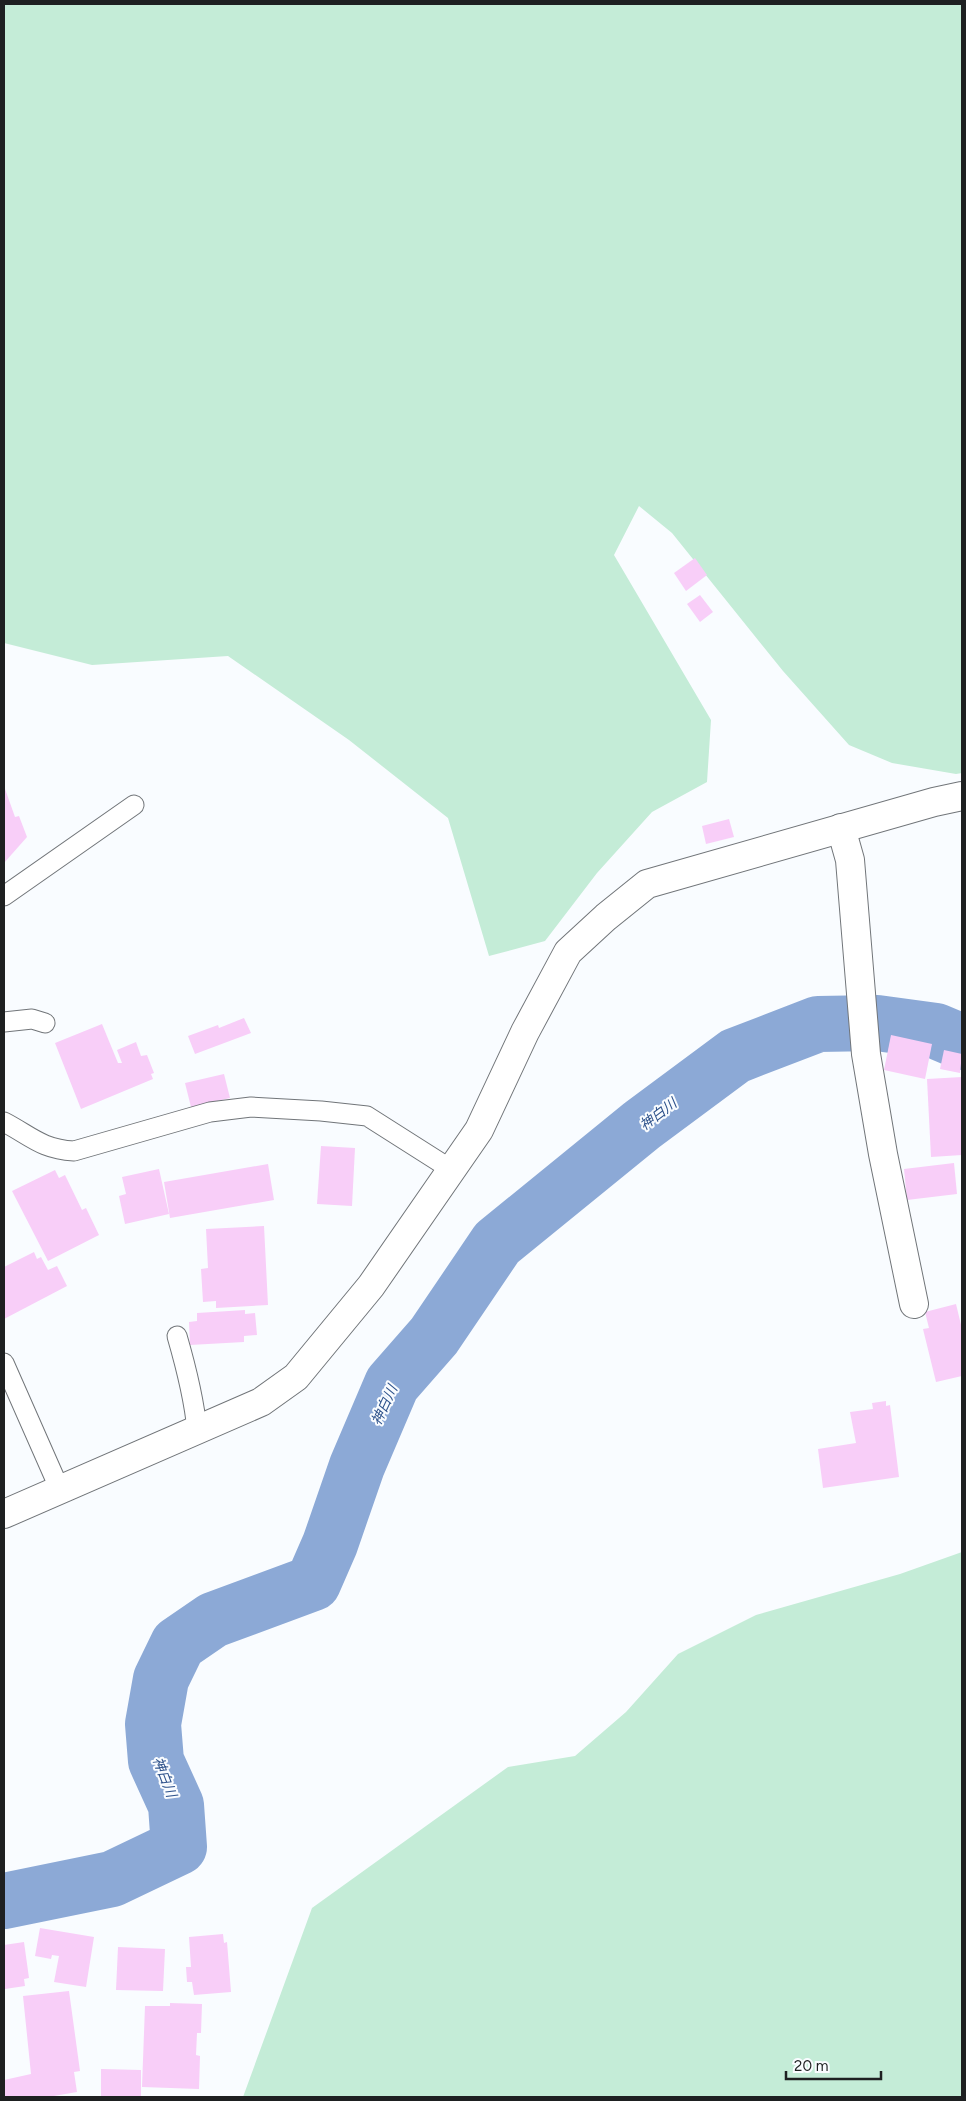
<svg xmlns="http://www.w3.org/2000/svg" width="966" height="2101" viewBox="0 0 966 2101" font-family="Figtree,'Noto Sans JP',sans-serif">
  <rect width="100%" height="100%" fill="#f9fcff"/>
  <g fill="#c4ecd7">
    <path d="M4 4H962V773L956 774 892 763 849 745 783 671 672 533 639 506 614 555 711 720 707 782 652 812 597 873 545 941 489 956 448 818 349 740 228 656 92 665 4 643Z"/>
    <path d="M962 1552V2097H243L312 1908 508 1767 575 1756 626 1712 678 1654 756 1615 900 1574Z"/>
  </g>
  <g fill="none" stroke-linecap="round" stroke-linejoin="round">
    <path stroke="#8ca9d6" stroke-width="56" d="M4 1901 112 1879 179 1847 176 1805 156 1761 153 1724 161 1679 178 1644 213 1620 313 1583 330 1544 357 1466 392 1384 434 1336 497 1243 642 1125 735 1056 818 1024 877 1023 936 1031 962 1042"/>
  </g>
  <g fill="#f8cef8">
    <path d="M695 558 707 575 686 591 674 573Z"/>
    <path d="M700 595 713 612 700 622 687 604Z"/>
    <path d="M4 786 15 817 19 816 27 837 4 863Z"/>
    <path d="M729 819 734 837 706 844 702 826Z"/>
    <path d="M244 1018 251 1033 195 1054 188 1036 218 1025 219 1028Z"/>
    <path d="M102 1024 118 1063H122L117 1050 136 1042 141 1056 147 1055 154 1073 151 1074 153 1079 81 1109 55 1043Z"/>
    <path d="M891 1035 932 1044 925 1079 884 1070Z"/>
    <path d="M944 1050 962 1054 960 1073 940 1069Z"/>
    <path d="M224 1074 230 1098 191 1107 185 1083Z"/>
    <path d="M962 1077V1155L931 1157 927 1079Z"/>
    <path d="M321 1146 355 1148 352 1206 317 1204Z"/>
    <path d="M954 1163 957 1194 907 1200 904 1169Z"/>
    <path d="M268 1164 274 1200 170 1218 164 1182Z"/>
    <path d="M159 1169 169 1214 125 1224 119 1196 126 1194 122 1177Z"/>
    <path d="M55 1170 59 1178 65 1175 82 1210 86 1208 99 1235 48 1261 12 1191Z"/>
    <path d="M264 1226 268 1305 216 1308V1301L203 1302 201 1269 208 1268 206 1229Z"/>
    <path d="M34 1252 37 1259 41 1257 48 1270 57 1266 67 1286 4 1319V1267Z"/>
    <path d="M956 1304 962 1329V1376L936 1382 923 1329 929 1328 925 1312Z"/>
    <path d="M245 1310V1314L255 1313 257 1335 244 1336V1342L190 1345 189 1322 197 1321V1313Z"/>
    <path d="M886 1401V1406L890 1405 899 1477 823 1488 818 1449 856 1443 850 1412 873 1409 872 1403Z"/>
    <path d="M40 1928 94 1937 86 1987 54 1982 59 1956 52 1955 51 1959 35 1956Z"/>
    <path d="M223 1934 224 1943 227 1942 231 1992 194 1995 192 1982H187L186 1967H191L189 1937Z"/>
    <path d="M24 1942 29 1978 24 1979 25 1986 5 1989 4 1945Z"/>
    <path d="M118 1947 165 1949 163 1991 116 1990Z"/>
    <path d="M69 1991 80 2071 74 2072 77 2092 48 2097H4V2080L31 2074 23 1996Z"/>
    <path d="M170 2003 202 2004 201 2033H197L196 2055 200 2056 199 2089 142 2087 145 2006H170Z"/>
    <path d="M101 2069 141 2070V2097H101Z"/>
  </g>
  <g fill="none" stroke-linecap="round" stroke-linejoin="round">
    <defs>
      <g id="lane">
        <path d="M4 896 134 805"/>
        <path d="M4 1022 32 1019 45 1023"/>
        <path d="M4 1122C31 1136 41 1149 74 1151L210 1112 251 1107 321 1111 367 1116 452 1170"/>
        <path d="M177 1336C186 1367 194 1398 197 1430"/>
        <path d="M4 1363 60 1490"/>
      </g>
      <g id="street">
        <path d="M841 828 850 860 866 1054 883 1154 914 1304"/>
        <path d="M4 1514 261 1402 296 1377 371 1286 479 1130 525 1032 568 952 606 917 647 884 934 802 962 796"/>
      </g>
    </defs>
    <use href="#lane" stroke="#717579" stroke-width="21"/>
    <use href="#street" stroke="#717579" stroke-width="30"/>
    <use href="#lane" stroke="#fff" stroke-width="19"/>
    <use href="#street" stroke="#fff" stroke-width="28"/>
  </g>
  <g text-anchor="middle" stroke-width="4" stroke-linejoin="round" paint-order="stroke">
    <g font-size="14" font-style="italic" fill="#2f538c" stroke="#f9fcff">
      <text transform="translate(658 1114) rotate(-37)" y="5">神白川</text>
      <text transform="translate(384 1405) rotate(-65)" y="5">神白川</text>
      <text transform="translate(165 1777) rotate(69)" y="5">神白川</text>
    </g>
  </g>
  <rect width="966" height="2101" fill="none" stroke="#1e2021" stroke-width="10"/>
  <path d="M786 2071v8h95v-8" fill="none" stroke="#1e2021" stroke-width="2.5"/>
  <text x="794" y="2071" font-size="15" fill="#1e2021" stroke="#f9fcff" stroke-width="4" paint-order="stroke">20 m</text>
</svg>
